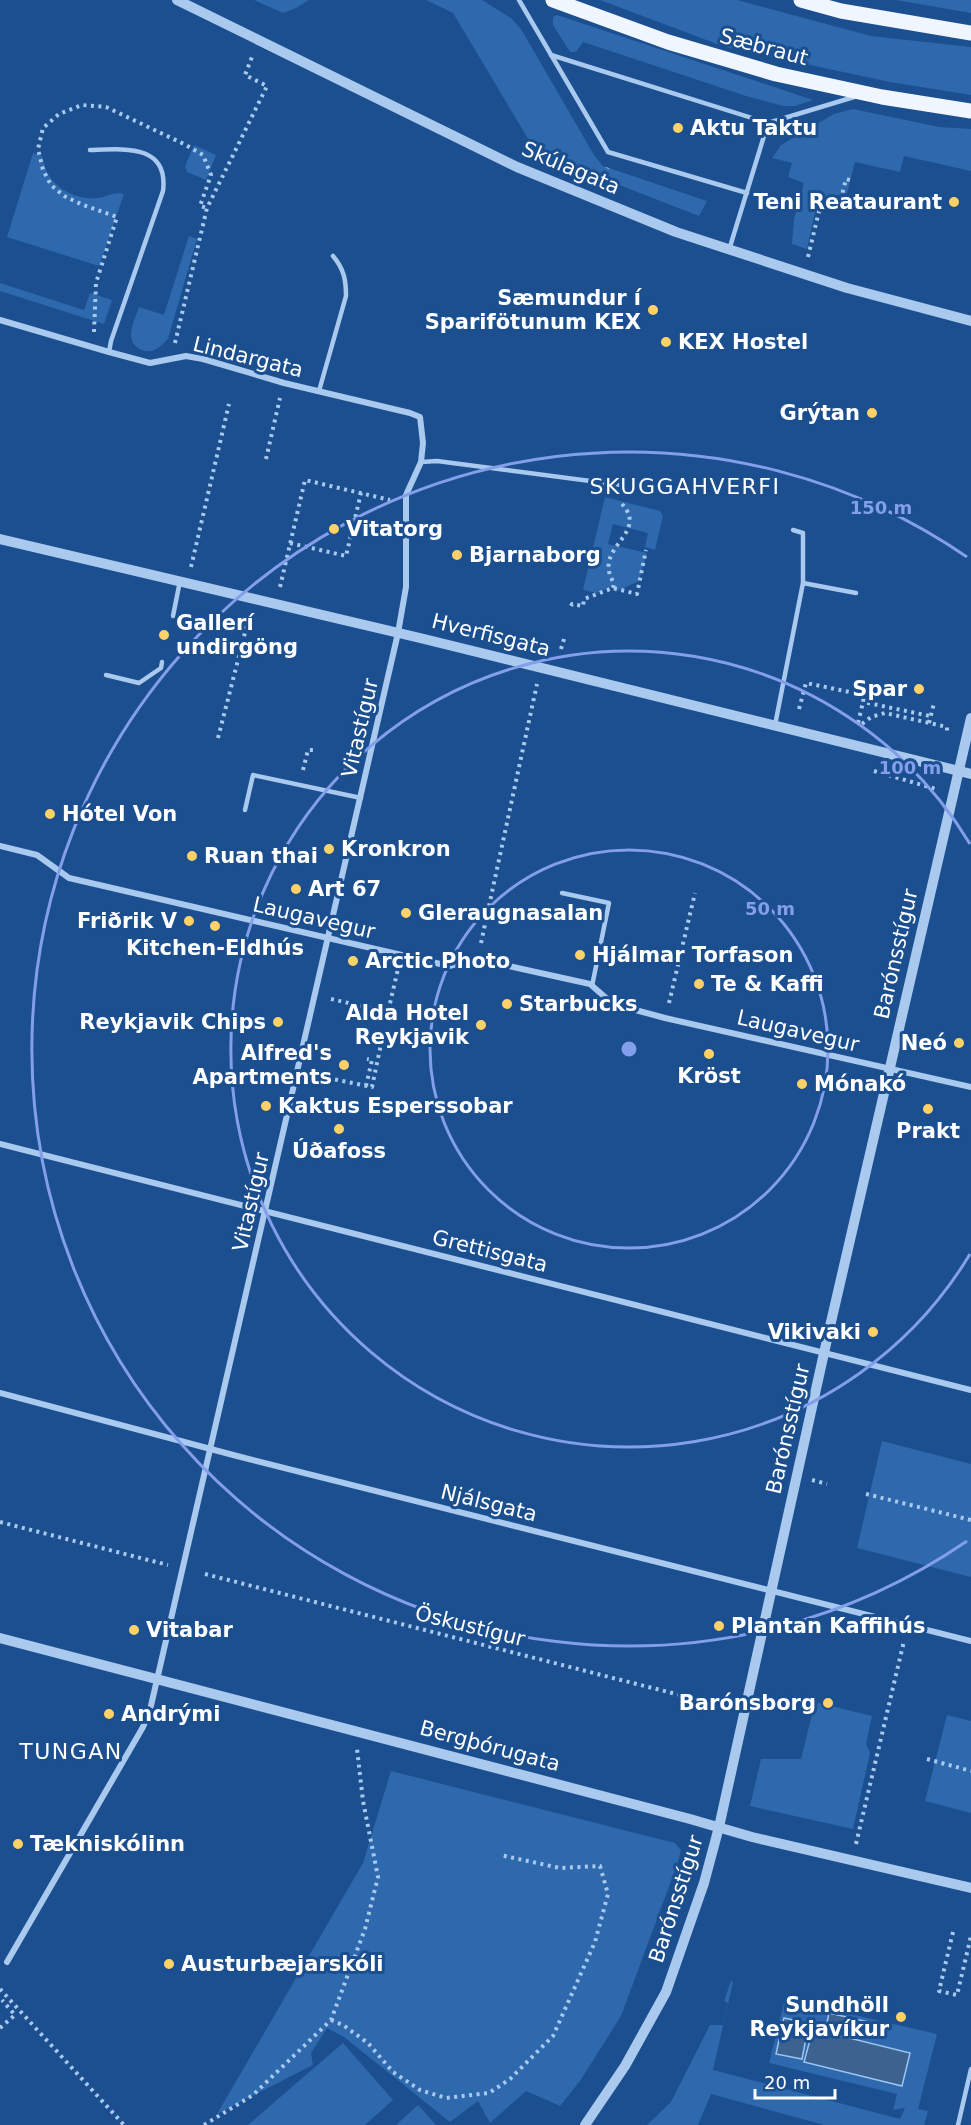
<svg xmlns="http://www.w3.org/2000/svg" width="971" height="2125" viewBox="0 0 971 2125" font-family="'DejaVu Sans',sans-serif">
  <rect width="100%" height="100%" fill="#1b4f8f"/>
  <g fill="#2e69ad">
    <path d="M254 0H309L296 8 283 13Z"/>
    <path d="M426 0H482L511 18 521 29 594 155 603 166 707 201 699 216 596 176 533 147 453 13Z"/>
    <path d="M600 0H737L871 36 971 47V95L890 82 725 47Z"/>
    <path d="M896 0H971V13Z"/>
    <path d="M557 15 813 100 795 106H783L746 96 583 42 576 52H570L553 25V17Z"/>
    <path d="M853 109 939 127 971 129V171L904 156 900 172 855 162 847 193 818 199 807 249 792 244 794 219 804 183 788 177 792 163 772 158 781 145 834 114Z"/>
    <path d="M194 145 216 155 206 180 187 172 185 166Z"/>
    <path d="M33 153 42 156C44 161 45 169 48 174 57 190 78 200 97 198 109 197 111 191 124 194L99 266 7 237Z"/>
    <path d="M189 236 197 239 168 339C163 344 158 349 152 351 142 353 131 346 131 335 131 326 136 316 139 307L164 315Z"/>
    <path d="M0 283 84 310 90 293 112 300 104 324 0 291Z"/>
    <path d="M605 497 660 511 663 516 655 550 645 547 648 533 613 524 608 544 647 553 639 581 615 592 612 586 597 593 583 590Z"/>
    <path d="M882 1441 971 1464V1577L857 1548Z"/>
    <path d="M815 1702 872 1716 866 1744 870 1753 853 1829 750 1806 761 1759H801Z"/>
    <path d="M947 1715 971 1721V1813L925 1801Z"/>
    <path d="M391 1771 675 1843 681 1850 677 1865 621 2016 580 2081 560 2106 526 2091 490 2123 478 2101 450 2122 344 2037 327 2028 311 2053 313 2065 217 2114 363 1863Z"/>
    <path d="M731 1981 733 1982 713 2070 900 2119 905 2108 893 2110 897 2094 769 2063 785 1999 937 2034 918 2109 928 2111 924 2125H824L711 2094 698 2125H647L671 2102 710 2025H723L728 2003 724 2001Z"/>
    <path d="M343 2043 393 2100 365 2125H248Z"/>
    <path d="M418 2105 436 2125H396Z"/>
  </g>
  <g fill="#3c6290" stroke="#9cc4f0" stroke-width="1.5">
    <path d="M829 2013 882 2025 880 2034 827 2023Z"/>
    <path d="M784 2018 809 2023 802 2059 776 2054Z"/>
    <path d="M813 2029 910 2053 902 2086 804 2062Z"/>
  </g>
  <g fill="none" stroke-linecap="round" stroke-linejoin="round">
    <g stroke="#a9c9ee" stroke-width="4" stroke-dasharray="3 4.5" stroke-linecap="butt">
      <path d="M601 182 608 168"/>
      <path d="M808 257 821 203 841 199 846 179 850 180"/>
      <path d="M94 332 96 283 117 217 83 205 64 196 51 185 43 170 38 149 43 128 59 114 82 105 106 107 184 144 203 155 211 175 200 206 207 208"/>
      <path d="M175 343 207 208 267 86 245 75 252 57"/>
      <path d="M266 459 280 398"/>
      <path d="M290 543 346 556 361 493"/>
      <path d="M191 567 229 404"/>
      <path d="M280 587 305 480 390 500"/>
      <path d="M613 588 614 583C591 547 650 535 622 504"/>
      <path d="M571 606 572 604 583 606 584 599 613 588 637 594 646 550"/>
      <path d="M561 649 564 639"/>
      <path d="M799 709 806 683 864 695 863 702 930 716"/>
      <path d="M858 723 863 702"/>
      <path d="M929 723 934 703"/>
      <path d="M862 724 871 717 885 713 947 727V732"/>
      <path d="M218 738 249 617"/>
      <path d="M303 770 308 750H313"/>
      <path d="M874 771 936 789"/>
      <path d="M481 943 537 684"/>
      <path d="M331 999 388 1012 398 969"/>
      <path d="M669 1003 695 893"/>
      <path d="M313 1075 372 1087 381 1044"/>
      <path d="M366 1086 372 1060 367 1059"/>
      <path d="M812 1480 827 1484"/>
      <path d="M866 1494 971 1520"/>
      <path d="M0 1522 168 1565"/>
      <path d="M205 1574 727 1707"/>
      <path d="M927 1759 971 1771"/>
      <path d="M856 1844 904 1641"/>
      <path d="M953 1932 939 1991 957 1995 971 1936"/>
      <path d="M0 1989 124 2125"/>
      <path d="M331 2020 343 2025 368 2043 393 2072 420 2090 446 2098 489 2093 510 2079 553 2036 595 1942 608 1894 600 1866 560 1868 500 1855"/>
      <path d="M0 2028 15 2015 2 2000"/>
      <path d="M204 2125 253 2095 331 2020 365 1929 378 1877 363 1801 357 1749"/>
    </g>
    <g stroke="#a9c9ee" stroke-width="4.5">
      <path d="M519 0 608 152 747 193"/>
      <path d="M551 55 768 123 729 250"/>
      <path d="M768 123 854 97"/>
      <path d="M90 150C122 149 169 143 163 191L111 341 109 352"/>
      <path d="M319 391 346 296C346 280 344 269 333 256"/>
      <path d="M421 462 437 461 621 485"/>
      <path d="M793 530 803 533V583"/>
      <path d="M173 616 180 581"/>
      <path d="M106 675 139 683 161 668 162 662"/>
      <path d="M775 725 803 583 856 593"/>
      <path d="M245 810 253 775 361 798"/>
      <path d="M562 893 609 903 592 986"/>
      <path d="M958 2125 971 2069"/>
    </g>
    <g stroke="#a9c9ee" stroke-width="6">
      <path d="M0 320 109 352 150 363 186 356 203 359 284 383 410 413 420 417 423 443 421 462 406 495V587L398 633 150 1710 143 1727 7 1962"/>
      <path d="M0 846 37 855 69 878 449 966 477 959 590 984 613 1004 665 1018 971 1087"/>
      <path d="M0 1144 971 1390"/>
      <path d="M0 1393 237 1456 971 1641"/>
    </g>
    <g stroke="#a9c9ee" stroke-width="10">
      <path d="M177 0 517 167 676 232 847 288 971 321"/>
      <path d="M0 539 420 638 971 774"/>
      <path d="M0 1638 690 1819 752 1837 971 1888"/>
      <path d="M585 2125 625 2066 666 1992 704 1883 719 1827 828 1335 971 718"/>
    </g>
    <g stroke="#f0f6ff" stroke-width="15">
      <path d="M553 0 668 42 776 74 882 97 971 111"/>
      <path d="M801 0 841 11 971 33"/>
    </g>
  </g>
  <g fill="none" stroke="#839eea" stroke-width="3">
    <circle cx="629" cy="1049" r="199"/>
    <path d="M970 1254A398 398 0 1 1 970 844"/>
    <path d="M967 1541A597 597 0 1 1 967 557"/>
  </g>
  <g fill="#ffd166" stroke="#1b4f8f" stroke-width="2">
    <circle cx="678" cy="128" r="6"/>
    <circle cx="954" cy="202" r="6"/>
    <circle cx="653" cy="310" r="6"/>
    <circle cx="666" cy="342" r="6"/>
    <circle cx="872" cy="413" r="6"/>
    <circle cx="334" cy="529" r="6"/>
    <circle cx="457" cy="555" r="6"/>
    <circle cx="164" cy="635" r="6"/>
    <circle cx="919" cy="689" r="6"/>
    <circle cx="50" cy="814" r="6"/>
    <circle cx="329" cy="849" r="6"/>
    <circle cx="192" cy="856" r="6"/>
    <circle cx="296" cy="889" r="6"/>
    <circle cx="406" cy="913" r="6"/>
    <circle cx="189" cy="921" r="6"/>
    <circle cx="215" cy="926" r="6"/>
    <circle cx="580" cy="955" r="6"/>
    <circle cx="353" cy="961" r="6"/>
    <circle cx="699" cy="984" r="6"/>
    <circle cx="507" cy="1004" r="6"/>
    <circle cx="278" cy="1022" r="6"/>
    <circle cx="481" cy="1025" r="6"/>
    <circle cx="959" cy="1043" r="6"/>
    <circle cx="709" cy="1054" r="6"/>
    <circle cx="344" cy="1065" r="6"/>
    <circle cx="802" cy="1084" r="6"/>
    <circle cx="266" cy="1106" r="6"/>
    <circle cx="928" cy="1109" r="6"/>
    <circle cx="339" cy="1129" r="6"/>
    <circle cx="873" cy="1332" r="6"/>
    <circle cx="719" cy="1626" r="6"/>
    <circle cx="134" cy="1630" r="6"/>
    <circle cx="828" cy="1703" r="6"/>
    <circle cx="109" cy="1714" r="6"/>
    <circle cx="18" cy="1844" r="6"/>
    <circle cx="169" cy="1964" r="6"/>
    <circle cx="901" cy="2017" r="6"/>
  </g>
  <g text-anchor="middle" stroke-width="6" stroke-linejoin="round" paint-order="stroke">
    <g font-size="21" fill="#fff" stroke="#1b4f8f">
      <text transform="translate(764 47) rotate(15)" y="7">Sæbraut</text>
      <text transform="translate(571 168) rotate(23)" y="7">Skúlagata</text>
      <text transform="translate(248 357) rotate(14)" y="7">Lindargata</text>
      <text transform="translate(491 635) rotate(14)" y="7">Hverfisgata</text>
      <text transform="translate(360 728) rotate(-77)" y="7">Vitastígur</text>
      <text transform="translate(314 918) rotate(13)" y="7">Laugavegur</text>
      <text transform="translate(896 954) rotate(-77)" y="7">Barónsstígur</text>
      <text transform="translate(798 1031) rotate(13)" y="7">Laugavegur</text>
      <text transform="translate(251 1202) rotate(-77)" y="7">Vitastígur</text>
      <text transform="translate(490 1251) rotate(14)" y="7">Grettisgata</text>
      <text transform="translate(788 1429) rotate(-77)" y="7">Barónsstígur</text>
      <text transform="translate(489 1503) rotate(14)" y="7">Njálsgata</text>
      <text transform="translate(470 1626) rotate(14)" y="7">Öskustígur</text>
      <text transform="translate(490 1746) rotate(15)" y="7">Bergþórugata</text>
      <text transform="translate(676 1899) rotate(-72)" y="7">Barónsstígur</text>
    </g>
    <g font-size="21" font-weight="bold" fill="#fff" stroke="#1b4f8f" text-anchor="start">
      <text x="690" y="135">Aktu Taktu</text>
      <text x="942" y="209" text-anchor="end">Teni Reataurant</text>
      <text x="641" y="305" text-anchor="end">Sæmundur í<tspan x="641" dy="24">Sparifötunum KEX</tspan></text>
      <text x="678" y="349">KEX Hostel</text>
      <text x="860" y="420" text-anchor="end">Grýtan</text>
      <text x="346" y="536">Vitatorg</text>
      <text x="469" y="562">Bjarnaborg</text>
      <text x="176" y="630">Gallerí<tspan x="176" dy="24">undirgöng</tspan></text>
      <text x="907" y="696" text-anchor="end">Spar</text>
      <text x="62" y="821">Hótel Von</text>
      <text x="341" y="856">Kronkron</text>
      <text x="204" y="863">Ruan thai</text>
      <text x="308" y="896">Art 67</text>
      <text x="418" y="920">Gleraugnasalan</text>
      <text x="177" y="928" text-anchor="end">Friðrik V</text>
      <text x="215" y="955" text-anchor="middle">Kitchen-Eldhús</text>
      <text x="592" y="962">Hjálmar Torfason</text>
      <text x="365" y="968">Arctic Photo</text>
      <text x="711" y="991">Te &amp; Kaffi</text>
      <text x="519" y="1011">Starbucks</text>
      <text x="469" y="1020" text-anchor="end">Alda Hotel<tspan x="469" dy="24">Reykjavik</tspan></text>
      <text x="266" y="1029" text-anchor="end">Reykjavik Chips</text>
      <text x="947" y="1050" text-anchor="end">Neó</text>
      <text x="332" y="1060" text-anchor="end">Alfred's<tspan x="332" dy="24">Apartments</tspan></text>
      <text x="709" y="1083" text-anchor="middle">Kröst</text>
      <text x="814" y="1091">Mónakó</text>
      <text x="278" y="1113">Kaktus Esperssobar</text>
      <text x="928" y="1138" text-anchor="middle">Prakt</text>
      <text x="339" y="1158" text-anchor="middle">Úðafoss</text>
      <text x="861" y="1339" text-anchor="end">Vikivaki</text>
      <text x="731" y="1633">Plantan Kaffihús</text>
      <text x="146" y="1637">Vitabar</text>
      <text x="816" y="1710" text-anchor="end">Barónsborg</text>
      <text x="121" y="1721">Andrými</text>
      <text x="30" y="1851">Tækniskólinn</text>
      <text x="181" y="1971">Austurbæjarskóli</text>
      <text x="889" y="2012" text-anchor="end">Sundhöll<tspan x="889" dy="24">Reykjavíkur</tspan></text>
    </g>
    <g font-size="22" letter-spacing="1.5" fill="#fff" stroke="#1b4f8f">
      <text x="685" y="494">SKUGGAHVERFI</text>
      <text x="71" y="1759">TUNGAN</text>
    </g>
  </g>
  <circle cx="629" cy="1049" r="9" fill="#839eea" stroke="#1b4f8f" stroke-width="3"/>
  <g font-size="18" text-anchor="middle" font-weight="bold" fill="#839eea" stroke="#1b4f8f" stroke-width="6" stroke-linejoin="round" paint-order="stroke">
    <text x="881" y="514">150 m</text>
    <text x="910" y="774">100 m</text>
    <text x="770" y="915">50 m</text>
  </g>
  <path d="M755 2089v9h80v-9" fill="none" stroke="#ffffff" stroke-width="3"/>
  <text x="764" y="2089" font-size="18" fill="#ffffff" stroke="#1b4f8f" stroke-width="4.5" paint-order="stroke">20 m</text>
</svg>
